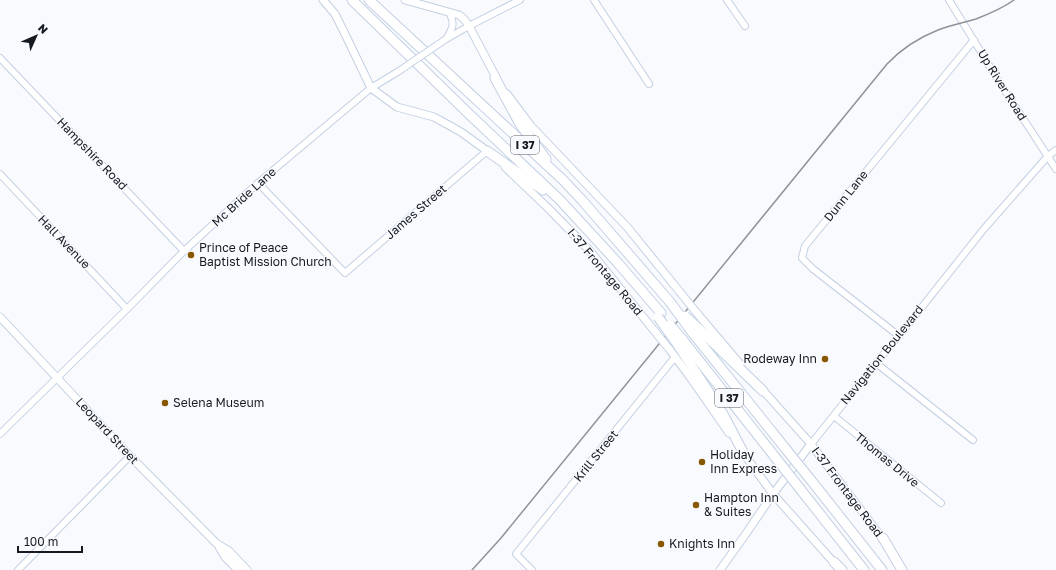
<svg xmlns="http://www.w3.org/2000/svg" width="1056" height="570" viewBox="0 0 1056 570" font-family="'Golos Text',sans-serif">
  <rect width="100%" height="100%" fill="#f8fafe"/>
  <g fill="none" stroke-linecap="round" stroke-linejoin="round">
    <defs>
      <g id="minor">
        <path d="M594 0 649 84"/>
        <path d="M727 0 745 26"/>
        <path d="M949 0 1000 83 1056 169"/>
        <path d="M447 38C453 27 455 24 449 12"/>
        <path d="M446 39 469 26 520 0"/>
        <path d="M0 58 184 251"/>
        <path d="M0 174 127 309"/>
        <path d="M258 183 345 273 487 151"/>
        <path d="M899 336 813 269 802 258 805 246 974 40"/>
        <path d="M876 363 973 440"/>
        <path d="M834 416 941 503"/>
        <path d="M0 434 127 309 184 251 258 183 371 88 399 71"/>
        <path d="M811 444 876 363 899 336 983 230 1048 156 1056 150"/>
        <path d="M18 570 130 456"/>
        <path d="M532 570 516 554 675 357"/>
      </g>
      <g id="major">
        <path d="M323 0 335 14 345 34 371 88 397 107 434 117 461 132 490 153"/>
        <path d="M405 0 459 15C464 18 466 21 469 26L498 81"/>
        <path d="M507 94 531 126 628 228 679 291"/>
        <path d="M505 167 548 208 590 251 652 328"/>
        <path d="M0 317 130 456 216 543 229 551 247 570"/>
        <path d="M701 318 740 364"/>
        <path d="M670 350 690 377 729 433"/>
        <path d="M760 387 811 444 885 542"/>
        <path d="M741 450 773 494 837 566"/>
        <path d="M218 545 225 557 238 570"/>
        <path d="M720 570 745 535 773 494 811 444"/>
      </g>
      <g id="highway">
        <path d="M352 0 468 113 560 200 617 262 661 313"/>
        <path d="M369 0 562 179 581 199 670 302"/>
        <path d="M495 78 520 124 546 159"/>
        <path d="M487 151 543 190"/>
        <path d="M697 327 763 391"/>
        <path d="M692 332 785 448"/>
        <path d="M682 339 775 457"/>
        <path d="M678 345 723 414 743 452"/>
        <path d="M810 479 882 570"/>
        <path d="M801 490 864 570"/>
        <path d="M883 538 902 570"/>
        <path d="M834 562 842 570"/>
      </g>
    </defs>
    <use href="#minor" stroke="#c3d0e3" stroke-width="8"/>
    <use href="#major" stroke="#c3d0e3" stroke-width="9"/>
    <use href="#highway" stroke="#c3d0e3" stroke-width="11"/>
    <use href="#minor" stroke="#fff" stroke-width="6"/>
    <use href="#major" stroke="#fff" stroke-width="7"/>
    <use href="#highway" stroke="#fff" stroke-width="9"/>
    <path stroke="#8f9297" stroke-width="1.5" d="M472 570 501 538 887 64C901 49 918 38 938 30 950 25 963 23 976 19 989 14 1003 8 1014 0"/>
    <defs>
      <path id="minor-bridge" d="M399 71 446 39"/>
      <g id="major-bridge">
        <path d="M679 291 701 318"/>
        <path d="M652 328 670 350"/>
      </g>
      <g id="highway-bridge">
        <path d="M670 302 692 332"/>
        <path d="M685 316 697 327"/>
        <path d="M658 317 678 345"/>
        <path d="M670 325 682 339"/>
        <path d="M785 448 810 479"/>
        <path d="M775 457 801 490"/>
      </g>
    </defs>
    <use href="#minor-bridge" stroke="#c3d0e3" stroke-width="8" stroke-linecap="butt"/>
    <use href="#major-bridge" stroke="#c3d0e3" stroke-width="9" stroke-linecap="butt"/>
    <use href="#highway-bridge" stroke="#c3d0e3" stroke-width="11" stroke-linecap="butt"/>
    <use href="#minor-bridge" stroke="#fff" stroke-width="6"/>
    <use href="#major-bridge" stroke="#fff" stroke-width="7"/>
    <use href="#highway-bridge" stroke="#fff" stroke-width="9"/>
  </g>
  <g fill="#895600" stroke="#f8fafe" stroke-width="1.5">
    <circle cx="191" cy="255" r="4"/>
    <circle cx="825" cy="359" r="4"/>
    <circle cx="165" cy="403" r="4"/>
    <circle cx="702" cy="462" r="4"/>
    <circle cx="696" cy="505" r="4"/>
    <circle cx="661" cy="544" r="4"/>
  </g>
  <g text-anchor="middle" stroke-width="3" stroke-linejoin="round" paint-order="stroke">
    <g fill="#f8fafe" stroke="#595d63" stroke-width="1">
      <rect x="511" y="136" width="28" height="18" rx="3"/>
      <rect x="715" y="389" width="28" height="18" rx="3"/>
    </g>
    <g font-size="11" font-weight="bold" fill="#151a21">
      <text x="525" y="149">I 37</text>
      <text x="729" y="402">I 37</text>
    </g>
    <g font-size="12" fill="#151a21" stroke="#f8fafe">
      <text transform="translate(1002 85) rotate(58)" y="4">Up River Road</text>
      <text transform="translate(92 154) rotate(46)" y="4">Hampshire Road</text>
      <text transform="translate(846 196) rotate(-51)" y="4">Dunn Lane</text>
      <text transform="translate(244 197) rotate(-42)" y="4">Mc Bride Lane</text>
      <text transform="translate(416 212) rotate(-41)" y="4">James Street</text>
      <text transform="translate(64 242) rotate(46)" y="4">Hall Avenue</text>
      <text transform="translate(605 272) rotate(50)" y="4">I-37 Frontage Road</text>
      <text transform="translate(882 355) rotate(-51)" y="4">Navigation Boulevard</text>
      <text transform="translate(107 431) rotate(47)" y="4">Leopard Street</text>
      <text transform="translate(596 456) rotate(-51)" y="4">Krill Street</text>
      <text transform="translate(887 460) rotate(39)" y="4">Thomas Drive</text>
      <text transform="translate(847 492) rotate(53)" y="4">I-37 Frontage Road</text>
    </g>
    <g font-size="12" fill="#151a21" stroke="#f8fafe" text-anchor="start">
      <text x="199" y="252">Prince of Peace<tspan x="199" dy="14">Baptist Mission Church</tspan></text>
      <text x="817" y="363" text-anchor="end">Rodeway Inn</text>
      <text x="173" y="407">Selena Museum</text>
      <text x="710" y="459">Holiday<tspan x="710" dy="14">Inn Express</tspan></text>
      <text x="704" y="502">Hampton Inn<tspan x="704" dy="14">&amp; Suites</tspan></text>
      <text x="669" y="548">Knights Inn</text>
    </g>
  </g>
  <g transform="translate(36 36) rotate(45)" stroke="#f8fafe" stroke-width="3" paint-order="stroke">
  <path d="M0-3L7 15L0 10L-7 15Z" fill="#151a21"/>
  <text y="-6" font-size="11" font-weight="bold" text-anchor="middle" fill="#151a21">N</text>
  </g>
  <path d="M18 546v6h64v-6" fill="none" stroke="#151a21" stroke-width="2"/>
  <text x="24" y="546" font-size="12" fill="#151a21" stroke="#f8fafe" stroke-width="3" paint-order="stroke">100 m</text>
</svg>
